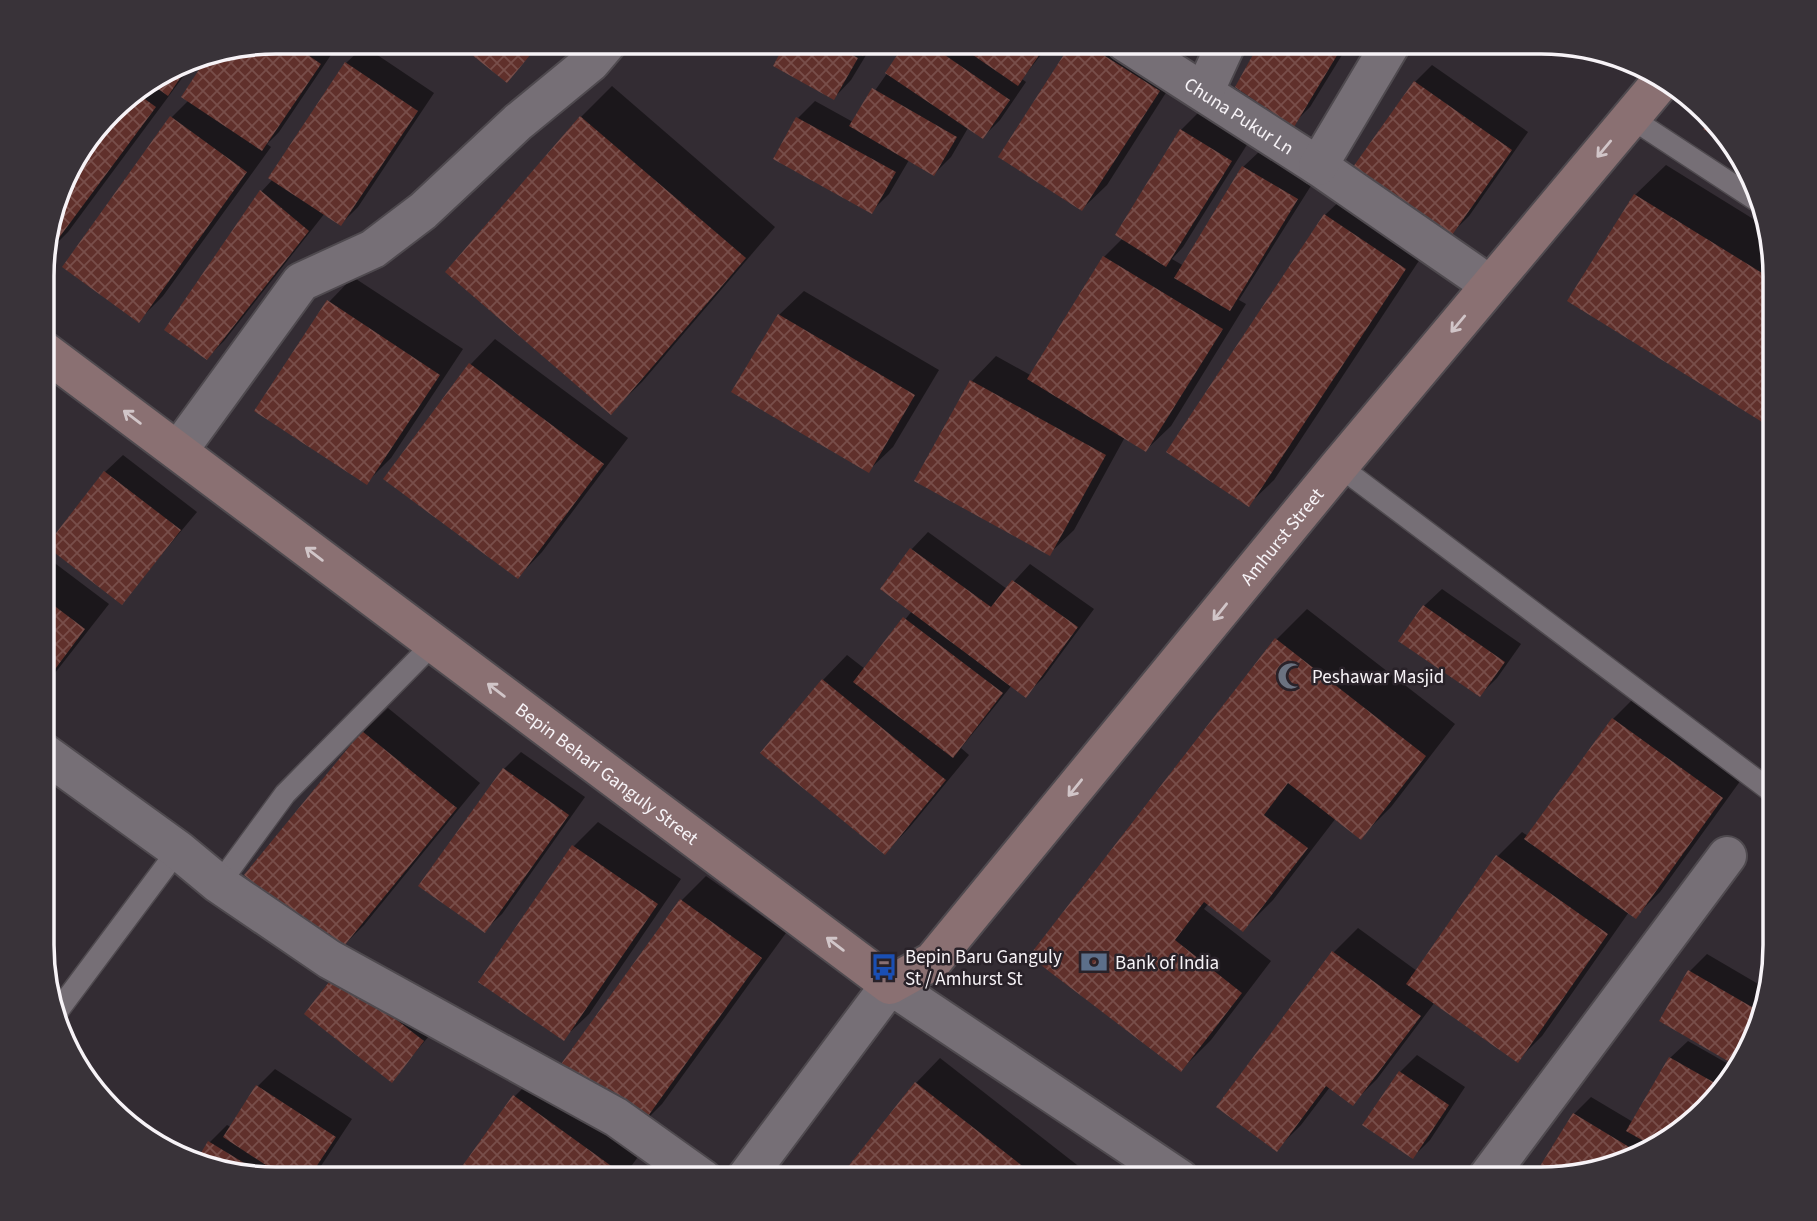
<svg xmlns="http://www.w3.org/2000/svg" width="1817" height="1221" viewBox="0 0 1817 1221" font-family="'Source Sans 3',sans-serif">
  <defs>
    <pattern id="building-cross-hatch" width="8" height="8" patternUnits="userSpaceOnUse" patternTransform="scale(1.75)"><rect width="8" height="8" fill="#60302b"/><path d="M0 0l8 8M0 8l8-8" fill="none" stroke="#784e4a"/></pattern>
  </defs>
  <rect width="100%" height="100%" fill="#332c33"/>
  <g fill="#0007">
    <path d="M277 42H331L337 46 279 132 267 144 271 147 163 296 138 321 172 117 189 100 183 96 211 55Z"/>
    <path d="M459 42H542L507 81Z"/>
    <path d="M788 42H874L851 80 834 98Z"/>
    <path d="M909 42H1051L1022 79 1026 82 1000 120 983 137 968 128 951 157 934 174 909 160 889 194 872 211 798 118 815 101 853 122Z"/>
    <path d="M1074 42H1145L1183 66 1107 185 1082 209Z"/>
    <path d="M1179 42H1202L1194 50Z"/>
    <path d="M1262 42H1350L1310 107 1293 124Z"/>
    <path d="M364 46 434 93 358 207 341 224 325 213 224 341 207 358 166 329 262 191 273 179 271 178 346 63Z"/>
    <path d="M197 58 68 232 44 256 66 173 122 101 187 60Z"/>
    <path d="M1432 65 1528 132 1469 216 1452 233 1415 82Z"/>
    <path d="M612 86 775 227 642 382 611 412 448 272 581 117Z"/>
    <path d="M1198 113 1248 143 1183 247 1172 259 1184 266 1243 167 1261 150 1314 181 1239 300 1246 304 1171 426 1146 450 1125 437 1074 530 1049 554 916 480 972 381 996 356 1032 376 1104 257 1123 238 1181 130Z"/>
    <path d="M1666 165 1763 225 1775 262V427L1569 300 1635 195Z"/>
    <path d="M1350 191 1430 244 1274 480 1249 504 1325 215Z"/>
    <path d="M353 277 463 349 391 458 367 482 329 302Z"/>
    <path d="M804 291 939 370 893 447 868 471 779 315Z"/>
    <path d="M495 339 628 438 542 552 518 577 385 479 471 364Z"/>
    <path d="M123 455 197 512 122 602 48 546 105 472Z"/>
    <path d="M928 532 1007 589 1030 564 1094 609 1043 678 1026 695 1012 685 961 748 969 755 909 828 885 853 823 680 847 655 865 669 912 611 911 550Z"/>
    <path d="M44 555 109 604 44 687Z"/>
    <path d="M1442 589 1521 644 1497 678 1480 695 1424 606Z"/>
    <path d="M1307 609 1455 724 1391 807 1361 837 1336 818 1273 900 1243 930 1209 903 1204 909 1271 961 1211 1040 1181 1070 1031 955 1276 640Z"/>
    <path d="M1638 694 1746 773 1660 892 1635 917 1629 912 1542 1036 1518 1060 1435 1002 1377 1079 1352 1104 1330 1087 1301 1125 1277 1149 1334 952 1358 928 1417 971 1497 857 1522 832 1528 836 1613 719Z"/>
    <path d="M388 708 480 783 364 925 339 950 363 732Z"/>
    <path d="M521 752 585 797 502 914 484 931 504 769Z"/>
    <path d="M598 822 681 879 589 1014 564 1038 573 847Z"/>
    <path d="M706 876 786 933 662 1104 638 1128 682 900Z"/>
    <path d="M1707 954 1765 988 1739 1063 1690 971Z"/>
    <path d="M338 974 440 1023 392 1080Z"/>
    <path d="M1688 1041 1737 1069 1735 1075 1657 1148 1555 1179H1534L1574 1114 1591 1097 1633 1122 1670 1058Z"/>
    <path d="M1417 1055 1465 1087 1430 1140 1413 1157 1400 1072Z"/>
    <path d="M940 1058 1095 1179 841 1177 916 1083Z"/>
    <path d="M275 1069 352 1119 319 1169 309 1179H276L196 1164 210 1142 227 1125 231 1127 258 1086Z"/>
    <path d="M539 1072 645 1147 622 1179H455L515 1096Z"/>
  </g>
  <g fill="url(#building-cross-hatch)">
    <path d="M277 42H289L321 64 262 151 181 97 208 56Z"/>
    <path d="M456 42H541L507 83Z"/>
    <path d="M786 42H830L858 58 834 100 773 66Z"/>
    <path d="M838 42H871L863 56Z"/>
    <path d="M906 42H926L1010 100 983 139 885 73Z"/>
    <path d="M954 42H1048L1018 86Z"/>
    <path d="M1072 42H1083L1160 91 1082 211 998 157Z"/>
    <path d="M1260 42H1345L1294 127 1235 87Z"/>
    <path d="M193 59 168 96 150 83 187 60Z"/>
    <path d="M345 62 418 111 341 226 268 178Z"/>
    <path d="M1414 81 1512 150 1452 235 1353 167Z"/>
    <path d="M872 88 957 137 934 176 849 126Z"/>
    <path d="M135 92 156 107 44 258V247L66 173 122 101Z"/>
    <path d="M170 116 247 172 139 323 62 267Z"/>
    <path d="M580 116 746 258 611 415 445 272Z"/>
    <path d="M796 117 896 172 872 214 773 159Z"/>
    <path d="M1708 122 1734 149 1733 150 1703 129Z"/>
    <path d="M1180 129 1232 161 1166 267 1115 235Z"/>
    <path d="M1242 166 1298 199 1230 311 1174 278Z"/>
    <path d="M260 190 309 231 207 360 164 330Z"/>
    <path d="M1634 194 1775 281V430L1567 301Z"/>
    <path d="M1324 214 1406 269 1249 507 1166 452Z"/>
    <path d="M1103 256 1223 329 1146 452 1027 379Z"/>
    <path d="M327 300 440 375 367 485 254 411Z"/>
    <path d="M778 314 915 395 869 473 731 392Z"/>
    <path d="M469 363 604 464 518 579 383 479Z"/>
    <path d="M970 380 1106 455 1050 556 914 481Z"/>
    <path d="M104 471 181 530 122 605 46 546Z"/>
    <path d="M910 548 991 607 1012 580 1078 627 1026 698 880 589Z"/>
    <path d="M44 598 85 629 44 684Z"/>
    <path d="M1423 605 1505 662 1480 697 1398 641Z"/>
    <path d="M903 617 1003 693 953 758 853 682Z"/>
    <path d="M1275 638 1426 756 1361 840 1288 783 1264 815 1308 848 1243 932 1204 902 1175 940 1242 993 1181 1072 1029 956Z"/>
    <path d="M822 679 946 780 885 855 760 753Z"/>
    <path d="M1612 718 1723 798 1636 919 1524 839Z"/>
    <path d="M362 731 457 808 339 952 244 875Z"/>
    <path d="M503 768 569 815 485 933 418 886Z"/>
    <path d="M572 845 658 904 564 1041 478 982Z"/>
    <path d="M1496 855 1608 934 1518 1063 1406 984Z"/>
    <path d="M680 899 762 958 638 1130 556 1071Z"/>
    <path d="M1332 951 1421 1016 1353 1106 1326 1086 1277 1152 1216 1107Z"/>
    <path d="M1688 970 1757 1010 1738 1067 1659 1021Z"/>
    <path d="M336 973 424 1041 392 1083 304 1014Z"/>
    <path d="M1669 1057 1722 1087 1656 1148 1626 1131Z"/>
    <path d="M1399 1071 1449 1105 1413 1159 1362 1125Z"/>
    <path d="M915 1082 1039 1179 839 1178Z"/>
    <path d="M256 1085 336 1137 308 1179H287L223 1137Z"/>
    <path d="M513 1095 621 1173 617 1179H453Z"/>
    <path d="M1573 1113 1639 1153 1555 1179H1532Z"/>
    <path d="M208 1141 267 1177V1178L195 1163Z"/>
  </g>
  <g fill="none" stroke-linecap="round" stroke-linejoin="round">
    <defs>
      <g id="service">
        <path d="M1631 118 1756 200"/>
        <path d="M1339 466 1775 794"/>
        <path d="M219 884 285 794 434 643"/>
        <path d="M57 1012 178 850"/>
      </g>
      <g id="minor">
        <path id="s1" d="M1125 42 1318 166 1490 285"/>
        <path d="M1204 92 1227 42"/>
        <path d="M1318 166 1392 42"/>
        <path d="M178 451 301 282 373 249 423 211 518 122 591 62 608 42"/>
        <path d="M44 753 178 850 219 884 329 959 616 1117 703 1179"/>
        <path d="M1486 1179 1727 856"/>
      </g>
      <path id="tertiary" d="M745 1179 890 985 1180 1179"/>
      <g id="secondary">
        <path id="s2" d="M44 351 890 985 933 961 1339 466 1664 78"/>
      </g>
    </defs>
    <use href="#service" stroke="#4f4a4f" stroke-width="24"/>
    <use href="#minor" stroke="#4f4a4f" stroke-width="42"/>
    <use href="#tertiary" stroke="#4f4a4f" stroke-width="42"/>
    <use href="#secondary" stroke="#4f4a4f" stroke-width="42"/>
    <use href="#service" stroke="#766f76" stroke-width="21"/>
    <use href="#minor" stroke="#766f76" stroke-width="38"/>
    <use href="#tertiary" stroke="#766f76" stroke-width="38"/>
    <use href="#secondary" stroke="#8a7072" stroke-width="38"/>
  </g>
  <defs><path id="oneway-shaft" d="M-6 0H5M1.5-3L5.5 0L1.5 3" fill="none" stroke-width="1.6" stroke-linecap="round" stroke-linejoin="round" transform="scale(1.75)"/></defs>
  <g stroke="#d1c5c8">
    <use href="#oneway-shaft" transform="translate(1604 149) rotate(130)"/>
    <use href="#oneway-shaft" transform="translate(1458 324) rotate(130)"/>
    <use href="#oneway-shaft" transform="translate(132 417) rotate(-143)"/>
    <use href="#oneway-shaft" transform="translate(314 554) rotate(-143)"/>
    <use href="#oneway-shaft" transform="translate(1220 612) rotate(129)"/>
    <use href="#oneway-shaft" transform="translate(496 690) rotate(-143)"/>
    <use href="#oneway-shaft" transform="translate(1075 788) rotate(129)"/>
    <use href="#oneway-shaft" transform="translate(835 944) rotate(-143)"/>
  </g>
  <defs>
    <symbol id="mosque-bare" viewBox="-9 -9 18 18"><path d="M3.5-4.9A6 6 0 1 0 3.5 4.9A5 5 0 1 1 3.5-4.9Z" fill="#6b7280" stroke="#292229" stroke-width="2.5" paint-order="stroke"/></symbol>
    <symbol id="bank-bare" viewBox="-9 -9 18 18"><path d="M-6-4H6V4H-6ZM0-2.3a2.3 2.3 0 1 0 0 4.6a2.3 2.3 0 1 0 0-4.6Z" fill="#5c6f8a" stroke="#292229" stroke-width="2.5" paint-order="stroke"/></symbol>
    <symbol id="bus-bare" viewBox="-9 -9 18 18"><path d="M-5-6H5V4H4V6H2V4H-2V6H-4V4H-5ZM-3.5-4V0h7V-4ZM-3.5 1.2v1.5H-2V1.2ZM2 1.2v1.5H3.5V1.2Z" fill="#1a4fb4" stroke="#292229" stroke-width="2.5" paint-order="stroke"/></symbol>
  </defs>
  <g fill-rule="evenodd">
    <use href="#mosque-bare" x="1272" y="657" width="38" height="38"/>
    <use href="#bank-bare" x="1075" y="943" width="38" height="38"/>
    <use href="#bus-bare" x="865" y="948" width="38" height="38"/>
  </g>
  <g text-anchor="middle" stroke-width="5" stroke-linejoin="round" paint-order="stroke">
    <g font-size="19" fill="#f7f3f7" stroke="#292229">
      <text dy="7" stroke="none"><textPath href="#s1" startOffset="136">Chuna Pukur Ln</textPath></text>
      <text dy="7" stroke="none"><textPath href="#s2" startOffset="1656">Amhurst Street</textPath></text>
      <text dy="7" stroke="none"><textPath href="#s2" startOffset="704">Bepin Behari Ganguly Street</textPath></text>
    </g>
    <g font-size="19" fill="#f7f3f7" stroke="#292229" text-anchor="start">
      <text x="1312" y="683">Peshawar Masjid</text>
      <text x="905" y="963">Bepin Baru Ganguly<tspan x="905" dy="22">St / Amhurst St</tspan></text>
      <text x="1115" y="969">Bank of India</text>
    </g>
  </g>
  <path d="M0 0H1817V1221H0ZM276 54H1541A222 222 0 0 1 1763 276V945A222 222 0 0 1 1541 1167H276A222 222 0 0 1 54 945V276A222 222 0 0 1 276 54Z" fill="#393339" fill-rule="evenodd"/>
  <path fill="none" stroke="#f7f3f7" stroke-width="3.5" d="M276 54H1541A222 222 0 0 1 1763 276V945A222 222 0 0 1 1541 1167H276A222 222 0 0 1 54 945V276A222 222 0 0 1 276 54Z"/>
</svg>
